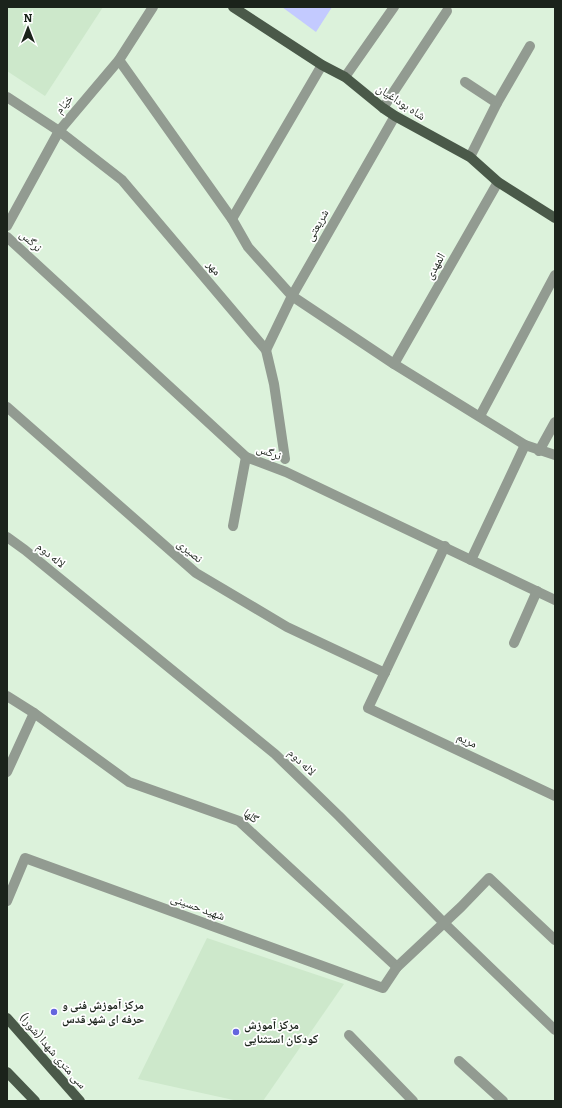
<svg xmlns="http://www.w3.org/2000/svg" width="562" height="1108" viewBox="0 0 562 1108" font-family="Bitter,'Noto Naskh Arabic',serif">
  <rect width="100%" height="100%" fill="#dcf2db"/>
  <g fill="#cde8cb">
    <path d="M7 7H103L45 96 7 71Z"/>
    <path d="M207 938 344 984 263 1101H238L138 1079Z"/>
  </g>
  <path fill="#c3caff" d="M282 7H332L316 32Z"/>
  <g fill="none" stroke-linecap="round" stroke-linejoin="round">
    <g stroke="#929b91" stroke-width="10">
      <path d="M119 60 232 219 248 247 292 296 394 364 525 445 555 455"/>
      <path d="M345 77 394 7"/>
      <path d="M465 82 497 103"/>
      <path d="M7 97 59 131 122 180 266 350 274 384 285 459"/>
      <path d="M383 108 447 11"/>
      <path d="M470 157 497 103 530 46"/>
      <path d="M232 219 322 65"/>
      <path d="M7 226 59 131 119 60 153 7"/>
      <path d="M7 237 246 457 286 472 555 600"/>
      <path d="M266 350 292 296 395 116"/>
      <path d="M394 364 498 182"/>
      <path d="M7 407 196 573 287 627 385 673"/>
      <path d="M480 416 555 275"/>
      <path d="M539 451 555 422"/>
      <path d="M233 526 246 457"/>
      <path d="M7 537 25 550 275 754 339 816 444 923 555 1030"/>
      <path d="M445 546 368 708 555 796"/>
      <path d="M471 560 525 445"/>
      <path d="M514 643 537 591"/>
      <path d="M7 696 34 713 129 782 239 821 397 967 461 907 489 878 555 940"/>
      <path d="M7 772 34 713"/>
      <path d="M7 901 25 858 383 988 397 967"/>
      <path d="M349 1035 413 1101"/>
      <path d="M459 1061 503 1101"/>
    </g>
    <g stroke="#4a5949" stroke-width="10">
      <path d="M233 7 322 65 345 77 383 108 395 116 470 157 498 182 555 218"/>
      <path d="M7 1018 80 1101"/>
      <path d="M7 1072 35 1101"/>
    </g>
  </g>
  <g fill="#6565de" stroke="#fff" stroke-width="1.5">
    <circle cx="54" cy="1012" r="4"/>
    <circle cx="236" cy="1032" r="4"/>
  </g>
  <g text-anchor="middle" stroke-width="3.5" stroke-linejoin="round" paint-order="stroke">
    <g font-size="12" fill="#1b231b" stroke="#fff">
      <text transform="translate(401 102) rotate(33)" y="4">شاه بوداغیان</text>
      <text transform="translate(64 104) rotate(-50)" y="4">خیّام</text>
      <text transform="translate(317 225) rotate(-60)" y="4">شریعتی</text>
      <text transform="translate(31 241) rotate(43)" y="4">نرگس</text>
      <text transform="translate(435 266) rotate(-60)" y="4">المهدی</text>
      <text transform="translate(214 268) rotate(50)" y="4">مهر</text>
      <text transform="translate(269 452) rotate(20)" y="4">نرگس</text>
      <text transform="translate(190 551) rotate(40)" y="4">نصیری</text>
      <text transform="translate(51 555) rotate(39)" y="4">لاله دوم</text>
      <text transform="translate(467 740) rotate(25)" y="4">مریم</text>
      <text transform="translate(302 762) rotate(44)" y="4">لاله دوم</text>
      <text transform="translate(251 816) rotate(37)" y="4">گلها</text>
      <text transform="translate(198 907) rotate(20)" y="4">شهید حسینی</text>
      <text transform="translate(53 1051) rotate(49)" y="4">سی متری شهدا (شورا)</text>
    </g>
    <g font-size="12" font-weight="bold" fill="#1b231b" stroke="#fff" text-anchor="start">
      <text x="62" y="1009">مرکز آموزش فنی و<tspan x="62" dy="14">حرفه ای شهر قدس</tspan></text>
      <text x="244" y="1029">مرکز آموزش<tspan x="244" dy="14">کودکان استثنایی</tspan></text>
    </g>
  </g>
  <rect width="562" height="1108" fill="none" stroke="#1b231b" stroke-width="16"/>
  <g transform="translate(28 28)" stroke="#ffffff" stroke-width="3" paint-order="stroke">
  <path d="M0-3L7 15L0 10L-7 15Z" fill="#1b231b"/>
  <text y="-6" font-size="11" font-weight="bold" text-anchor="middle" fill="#1b231b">N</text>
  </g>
</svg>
